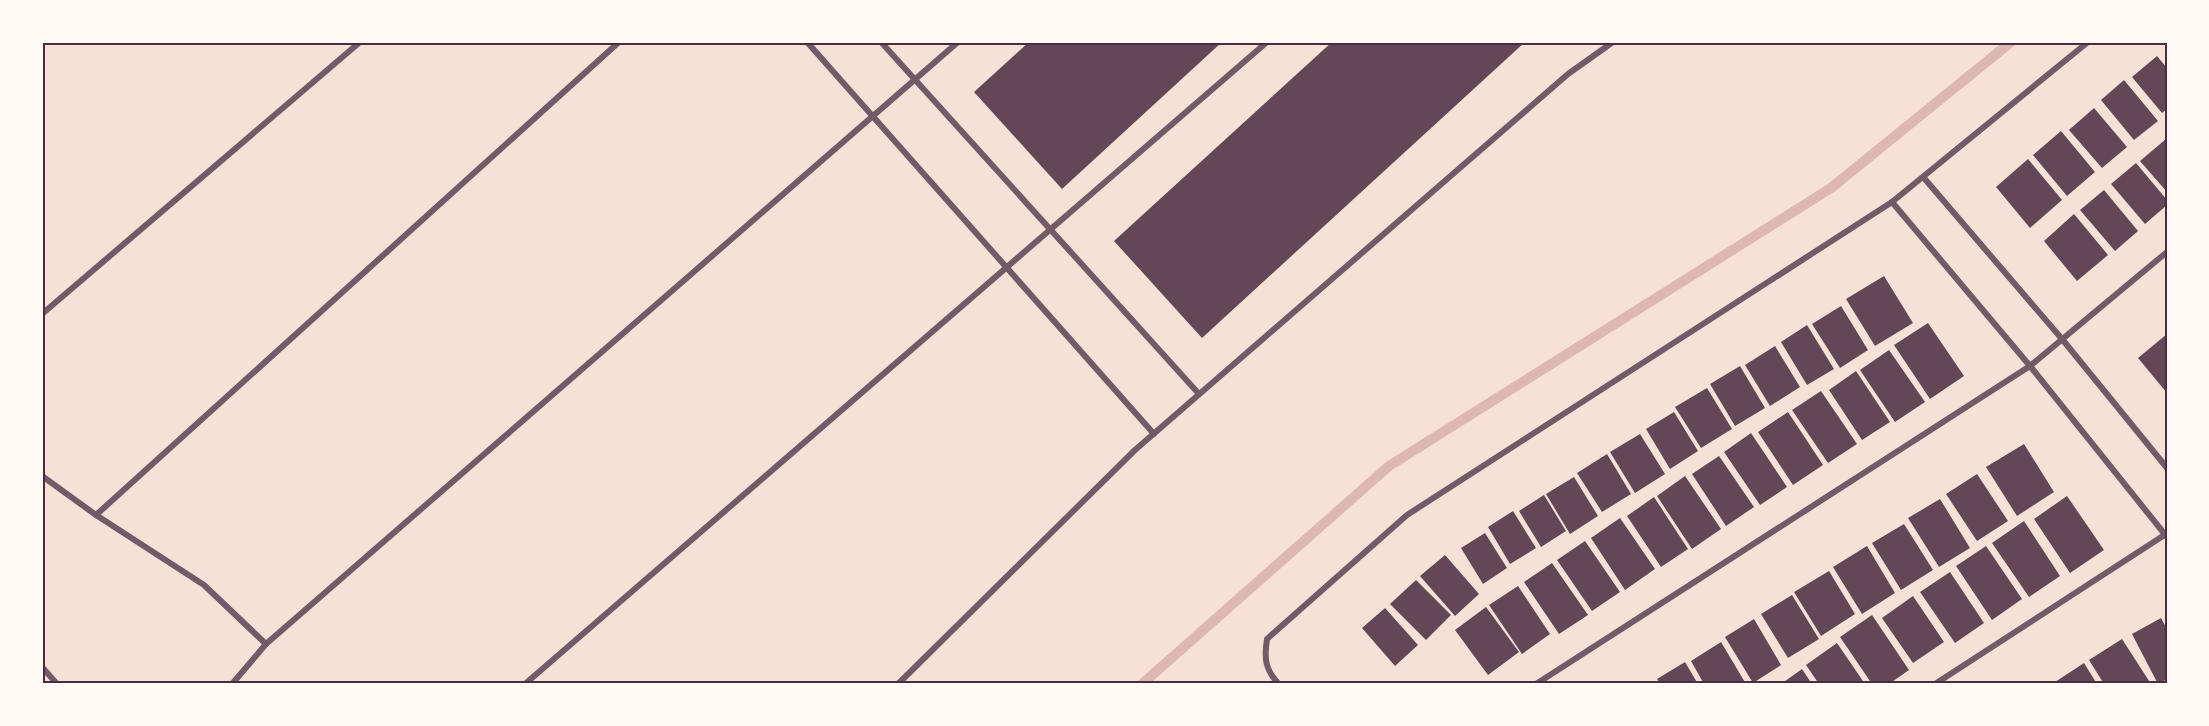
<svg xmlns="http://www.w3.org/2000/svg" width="2209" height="726" viewBox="0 0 2209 726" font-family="Inter,sans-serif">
  <rect width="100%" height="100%" fill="#f7e1d7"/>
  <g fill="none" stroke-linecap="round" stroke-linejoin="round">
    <path stroke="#dcb8b0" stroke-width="10" d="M1142 684 1389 466 1831 188 2011 42"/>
  </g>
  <g fill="#644757">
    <path d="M1029 42H1222L1062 189 974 92Z"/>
    <path d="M1332 42H1525L1202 338 1114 241Z"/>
    <path d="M2157 56 2167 68V109L2162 113 2132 77Z"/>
    <path d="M2124 80 2158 121 2134 140 2101 100Z"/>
    <path d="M2094 108 2127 147 2102 168 2069 130Z"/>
    <path d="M2061 131 2095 172 2067 196 2033 155Z"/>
    <path d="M2166 139 2167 140V192L2140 161Z"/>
    <path d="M2028 159 2062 200 2030 228 1996 187Z"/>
    <path d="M2136 163 2167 200V205L2145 224 2111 184Z"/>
    <path d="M2104 190 2138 231 2115 251 2080 210Z"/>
    <path d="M2074 214 2108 255 2077 281 2044 241Z"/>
    <path d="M1884 276 1913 323 1875 346 1846 299Z"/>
    <path d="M1841 306 1868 350 1840 368 1812 324Z"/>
    <path d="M1928 323 1964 376 1930 399 1894 345Z"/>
    <path d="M1807 325 1834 369 1807 385 1781 342Z"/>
    <path d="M2167 334V393L2138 358Z"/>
    <path d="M1775 346 1800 387 1770 406 1745 365Z"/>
    <path d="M1889 350 1925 402 1895 422 1860 370Z"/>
    <path d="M1740 366 1765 408 1735 426 1710 384Z"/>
    <path d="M1856 371 1890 422 1862 440 1829 390Z"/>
    <path d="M1707 388 1732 429 1701 448 1675 407Z"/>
    <path d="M1821 391 1857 444 1828 463 1792 410Z"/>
    <path d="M1674 412 1698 451 1670 469 1646 429Z"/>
    <path d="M1788 412 1823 465 1793 485 1758 432Z"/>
    <path d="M1751 433 1787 487 1760 505 1724 452Z"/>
    <path d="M1640 434 1665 474 1635 493 1610 452Z"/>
    <path d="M2024 444 2054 492 2017 516 1986 467Z"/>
    <path d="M1607 454 1631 494 1602 512 1577 473Z"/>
    <path d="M1719 456 1754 507 1726 526 1692 474Z"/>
    <path d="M1977 474 2008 521 1977 541 1946 494Z"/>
    <path d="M1685 476 1721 529 1692 549 1657 496Z"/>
    <path d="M1574 477 1598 516 1570 534 1546 494Z"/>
    <path d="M1544 495 1566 531 1541 547 1519 511Z"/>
    <path d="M2067 496 2104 550 2070 573 2034 519Z"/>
    <path d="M1654 497 1688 549 1661 567 1627 516Z"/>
    <path d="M1940 499 1970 548 1939 567 1908 518Z"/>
    <path d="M1513 511 1536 548 1510 564 1488 527Z"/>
    <path d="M1620 518 1655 569 1625 590 1591 538Z"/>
    <path d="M2024 521 2060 576 2029 597 1992 543Z"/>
    <path d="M1904 524 1933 570 1901 590 1872 543Z"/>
    <path d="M1485 533 1507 568 1483 584 1461 548Z"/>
    <path d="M1585 541 1620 592 1592 611 1557 560Z"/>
    <path d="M1867 546 1895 593 1862 614 1833 567Z"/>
    <path d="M1986 546 2022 599 1992 620 1956 566Z"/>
    <path d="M1445 555 1479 594 1455 616 1420 576Z"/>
    <path d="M1552 563 1588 615 1559 634 1524 582Z"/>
    <path d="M1829 571 1855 614 1821 636 1794 592Z"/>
    <path d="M1950 572 1984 623 1955 643 1920 592Z"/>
    <path d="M1416 580 1451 615 1426 640 1390 604Z"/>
    <path d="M1518 586 1550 634 1522 654 1489 605Z"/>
    <path d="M1792 595 1819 639 1788 658 1761 614Z"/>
    <path d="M1913 596 1944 642 1913 663 1882 618Z"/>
    <path d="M1486 607 1519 652 1488 675 1455 630Z"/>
    <path d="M1385 608 1418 645 1395 666 1362 628Z"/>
    <path d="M1872 615 1909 670 1889 684H1872L1840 637Z"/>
    <path d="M2161 618 2167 629V679L2158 684 2132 634Z"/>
    <path d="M1754 619 1781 665 1753 683 1725 637Z"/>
    <path d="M2122 639 2151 684H2104L2089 660Z"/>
    <path d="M1721 642 1746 684H1704L1691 661Z"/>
    <path d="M1837 643 1865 684H1819L1806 665Z"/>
    <path d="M1685 662 1698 684H1660L1657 679Z"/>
    <path d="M2084 663 2097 684H2052Z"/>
    <path d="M1802 669 1812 684H1781Z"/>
  </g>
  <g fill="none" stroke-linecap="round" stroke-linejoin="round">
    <g stroke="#755966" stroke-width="6">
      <path d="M807 42 1154 434"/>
      <path d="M881 42 1199 394"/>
      <path d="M1924 178 2062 339 2167 468"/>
      <path d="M1892 202 2030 366 2167 537"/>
      <path d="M42 314 360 42"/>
      <path d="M42 476 96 515 204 585 266 644 232 684"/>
      <path d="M96 515 619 42"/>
      <path d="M266 644 958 42"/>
      <path d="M42 667 57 684"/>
      <path d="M525 684 1267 42"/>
      <path d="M898 684 1135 450 1568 74 1613 42"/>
      <path d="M1279 684C1265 670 1264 658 1267 639L1407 515 1892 202 2088 42"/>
      <path d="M1536 684 2030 366 2167 252"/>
      <path d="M1935 684 2166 534"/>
    </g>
  </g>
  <rect width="2209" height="726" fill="none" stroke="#fffaf5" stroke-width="87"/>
  <rect x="44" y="44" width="2122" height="638" fill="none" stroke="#4a2c40" stroke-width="2"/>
</svg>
